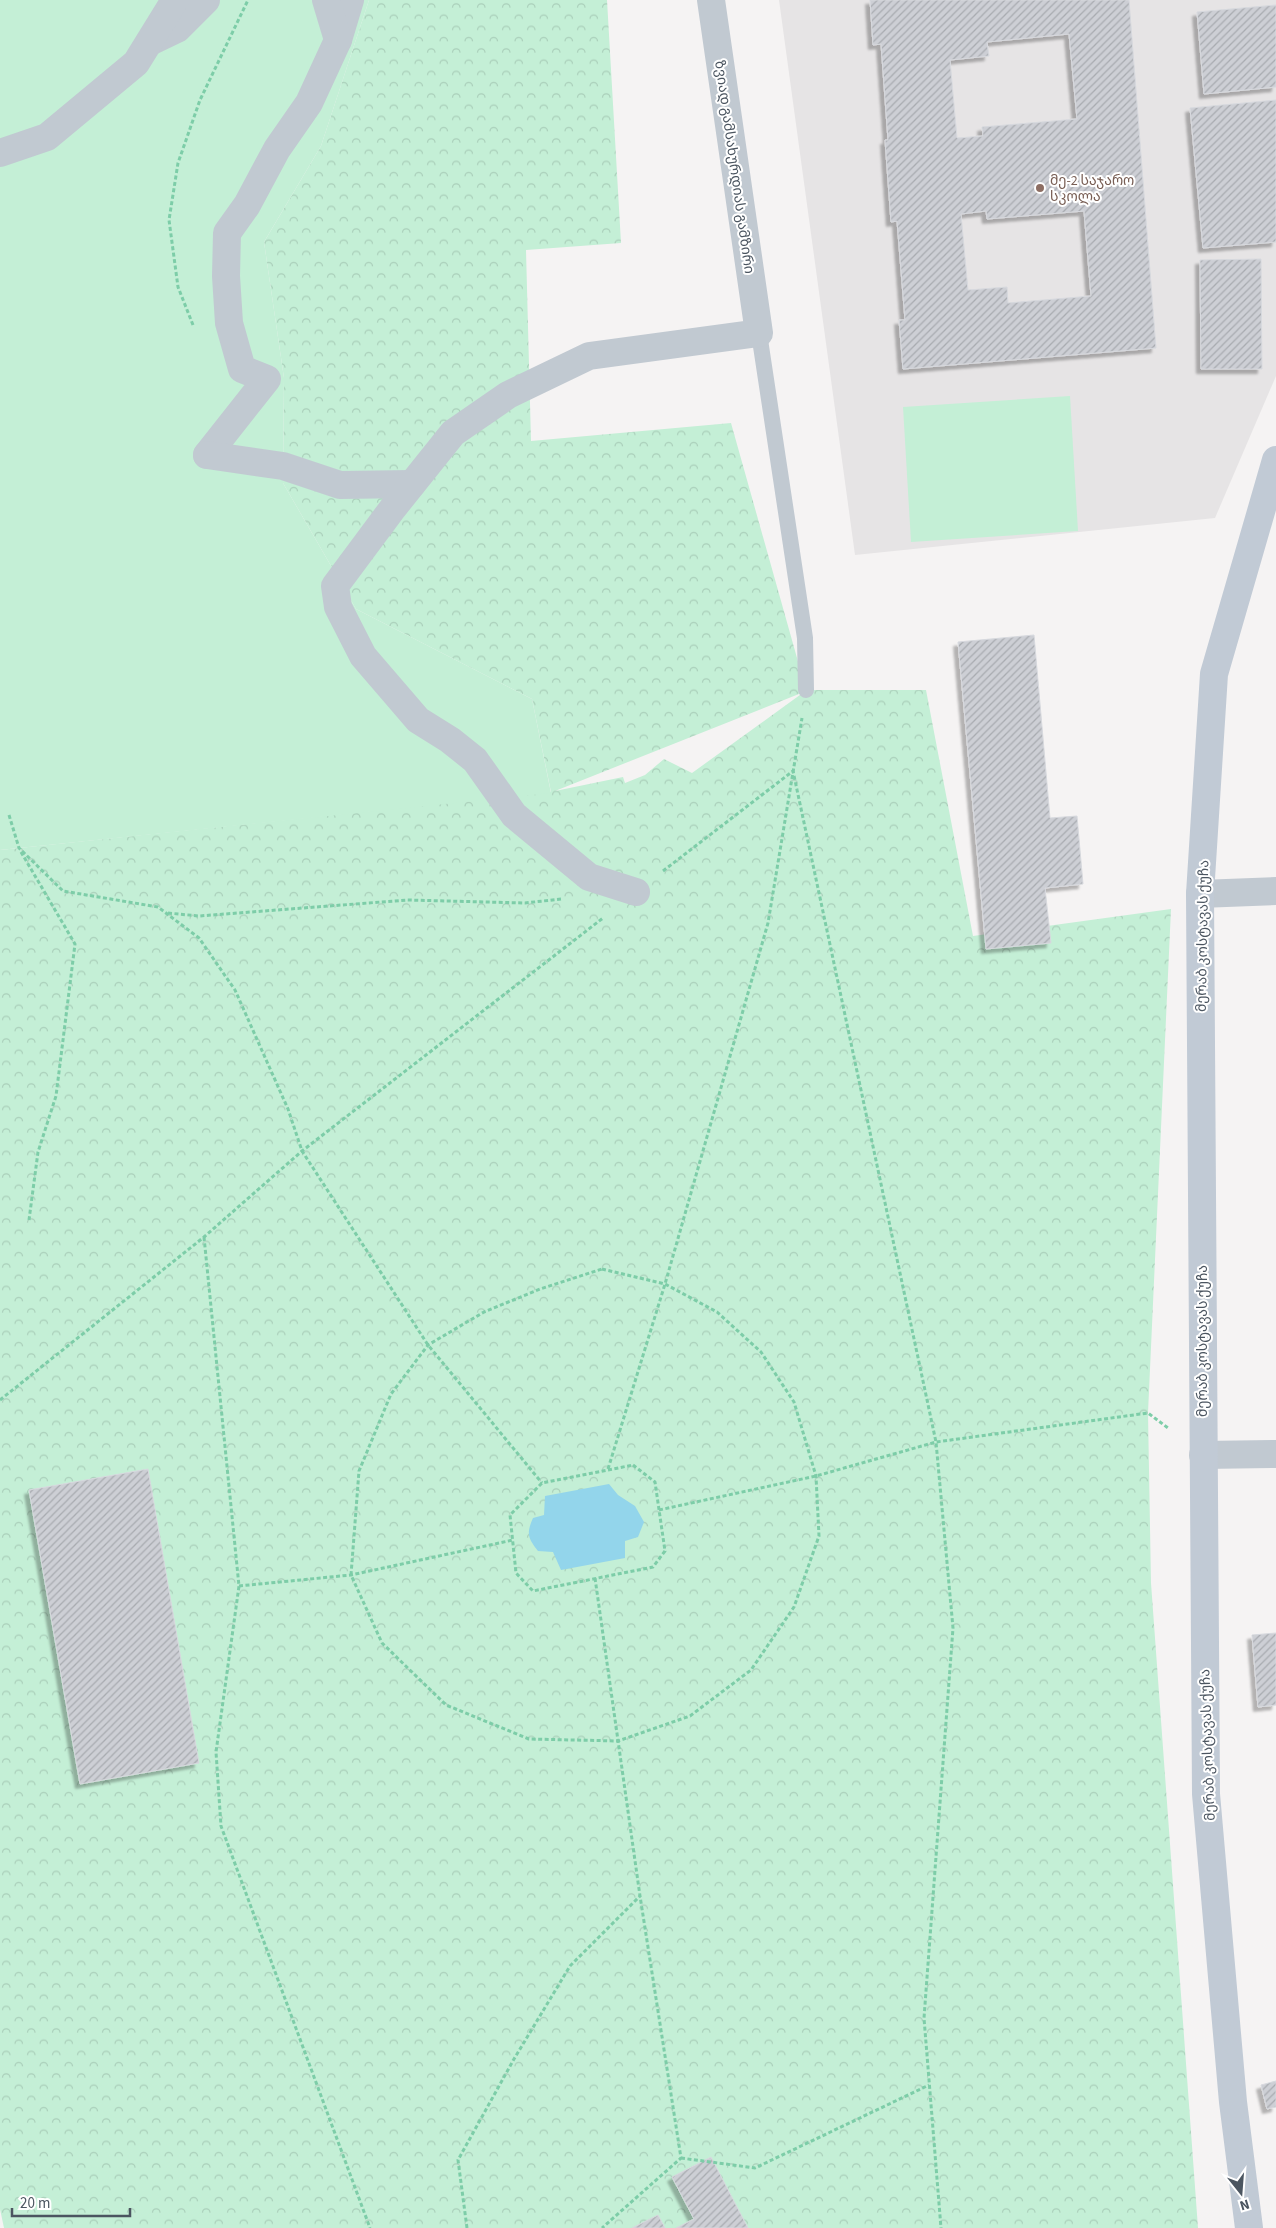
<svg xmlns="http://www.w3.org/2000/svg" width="1276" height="2228" viewBox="0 0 1276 2228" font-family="'Source Sans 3','Noto Sans Georgian',sans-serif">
  <defs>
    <pattern id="park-crowns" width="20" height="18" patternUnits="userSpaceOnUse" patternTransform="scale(1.25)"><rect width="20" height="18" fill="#c4efd6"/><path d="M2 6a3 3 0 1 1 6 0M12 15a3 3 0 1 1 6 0" fill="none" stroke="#aacfba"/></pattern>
    <pattern id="building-hatch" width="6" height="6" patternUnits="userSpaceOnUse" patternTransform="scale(1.25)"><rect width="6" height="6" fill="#cdcfd5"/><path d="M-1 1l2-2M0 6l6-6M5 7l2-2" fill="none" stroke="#a8abb0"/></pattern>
    <filter id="shadow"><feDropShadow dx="-4.5" dy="4.5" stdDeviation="1" flood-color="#0004"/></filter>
  </defs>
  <rect width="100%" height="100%" fill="#f5f3f3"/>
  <path fill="#e6e4e5" d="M779 0H1276V376L1215 518 855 555Z"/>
  <path fill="url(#park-crowns)" fill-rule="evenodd" d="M369 0H607L621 243 526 250 531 441 731 423 806 690H926L973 936 1171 909 1148 1413 1151 1583 1198 2228H4L0 2209V850L551 792 532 699 356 609 283 483 284 378 264 242 321 146ZM804 692 692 773 664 759 645 775 625 783 623 777 555 791Z"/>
  <g fill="#c4efd6">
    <path d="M0 0H369L321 146 264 242 284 378 283 483 356 609 532 699 551 793 0 850Z"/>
    <path d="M1070 396 1078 531 911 542 903 407Z"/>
  </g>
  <path fill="#93d5eb" d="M609 1484 618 1495 635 1506 644 1522 638 1537 625 1541V1558L561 1570 553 1552 538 1551C528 1538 526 1534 533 1518L544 1515 545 1496Z"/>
  <g fill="url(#building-hatch)" stroke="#d7d9de" fill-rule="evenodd" filter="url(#shadow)">
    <path d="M870 0H1129L1156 348 903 369 899 320H905L897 221 891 222 885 140H888L881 44 873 45ZM1069 34 1077 119 982 127 983 136 957 138 950 60 989 56 987 42ZM986 211 987 219 1084 211 1091 296 1008 303 1007 287 968 290 961 214Z"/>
    <path d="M1276 5V87L1204 94 1197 12Z"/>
    <path d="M1276 100V242L1203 248 1190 108Z"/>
    <path d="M1261 259 1262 369H1201L1200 260Z"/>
    <path d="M1034 635 1050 818 1077 816 1083 884 1045 888 1051 943 986 949 958 642Z"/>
    <path d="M148 1469 199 1763 80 1784 29 1490Z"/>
    <path d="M1276 1633V1705L1258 1707 1252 1635Z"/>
    <path d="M1276 2081V2107L1267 2109 1261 2085Z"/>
    <path d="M711 2157 748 2228H676L694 2219 672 2177Z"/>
    <path d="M658 2215 665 2228H632Z"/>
  </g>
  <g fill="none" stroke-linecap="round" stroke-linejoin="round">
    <g stroke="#7dcda8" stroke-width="3" stroke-dasharray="4 2.5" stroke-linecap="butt">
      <path d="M193 325 178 287 169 220 178 163 200 100 248 0"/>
      <path d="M9 815 19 848 63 891 158 907 199 938 235 990 288 1109 302 1151 428 1345 542 1483"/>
      <path d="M21 852 75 944 56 1096 38 1152 29 1220"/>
      <path d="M663 871 793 771 936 1442 953 1628 924 2018 941 2228"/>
      <path d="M168 913 199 916 407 900 525 903 561 899"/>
      <path d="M204 1237 239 1586 216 1752 221 1826 370 2228"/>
      <path d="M602 1269 665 1284 717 1312 761 1352 794 1402 816 1476 819 1536 794 1607 751 1670 690 1716 618 1741 529 1739 446 1705 382 1643 351 1575 359 1471 391 1394 428 1345 484 1312 540 1289Z"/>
      <path d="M0 1400 204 1237 302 1151 603 918"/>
      <path d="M633 1465 655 1482 665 1551 653 1567 533 1591 516 1573 510 1515 542 1483Z"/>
      <path d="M608 1469 665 1284 768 923 802 718"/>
      <path d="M659 1510 816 1476 936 1442 1148 1413 1168 1428"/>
      <path d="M595 1578 640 1896 681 2158 602 2228"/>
      <path d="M239 1586 351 1575 513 1540"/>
      <path d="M681 2158 755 2168 929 2085"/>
      <path d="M467 2228 458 2160 514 2059 570 1966 640 1896"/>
    </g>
    <path stroke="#c1c9d1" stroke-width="16" d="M759 333 805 638 806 690"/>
    <g stroke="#c1c9d1" stroke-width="28">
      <path d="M338 40 350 0"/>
      <path d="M152 41 177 29 206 0"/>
      <path d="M0 153 47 137 136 63 175 0"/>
      <path d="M207 455 267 379 242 369 229 323 226 276 227 233 247 205 277 149 309 103 338 40 326 0"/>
      <path d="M207 455 283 466 340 485 412 484"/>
      <path d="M636 892 589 877 514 815 475 760 450 740 418 720 363 656 338 607 335 586 393 508 453 433 508 395 589 356 759 333 711 0"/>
      <path d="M1200 894 1276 891"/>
      <path d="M1203 1455 1276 1454"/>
    </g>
    <path stroke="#c1cad5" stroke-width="28" d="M1249 2228 1233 2102 1206 1794 1200 894 1214 674 1276 460"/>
  </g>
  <circle fill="#8d6e63" stroke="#fff" stroke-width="2" cx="1040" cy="188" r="5"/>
  <g text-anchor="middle" stroke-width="4" stroke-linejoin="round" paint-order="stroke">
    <g font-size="14" fill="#4b5560" stroke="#fff">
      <text transform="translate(735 167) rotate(82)" y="5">ზვიად გამსახურდიას გამზირი</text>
      <text transform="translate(1202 936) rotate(-89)" y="5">მერაბ კოსტავას ქუჩა</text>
      <text transform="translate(1202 1341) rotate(-90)" y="5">მერაბ კოსტავას ქუჩა</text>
      <text transform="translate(1207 1745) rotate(-92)" y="5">მერაბ კოსტავას ქუჩა</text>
    </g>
    <g font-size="14" fill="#785e54" stroke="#fff" text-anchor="start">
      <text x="1050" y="185">მე-2 საჯარო<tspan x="1050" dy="16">სკოლა</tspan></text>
    </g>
  </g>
  <g transform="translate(1241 2193) rotate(163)" stroke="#ffffff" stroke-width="4" paint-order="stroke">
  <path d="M0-4L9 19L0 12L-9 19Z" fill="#4b5560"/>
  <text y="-8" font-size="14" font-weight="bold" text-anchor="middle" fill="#4b5560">N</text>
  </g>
  <path d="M12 2208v8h118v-8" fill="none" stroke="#4b5560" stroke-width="2.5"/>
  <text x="20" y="2208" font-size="15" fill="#4b5560" stroke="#ffffff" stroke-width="4" paint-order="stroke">20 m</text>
</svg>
